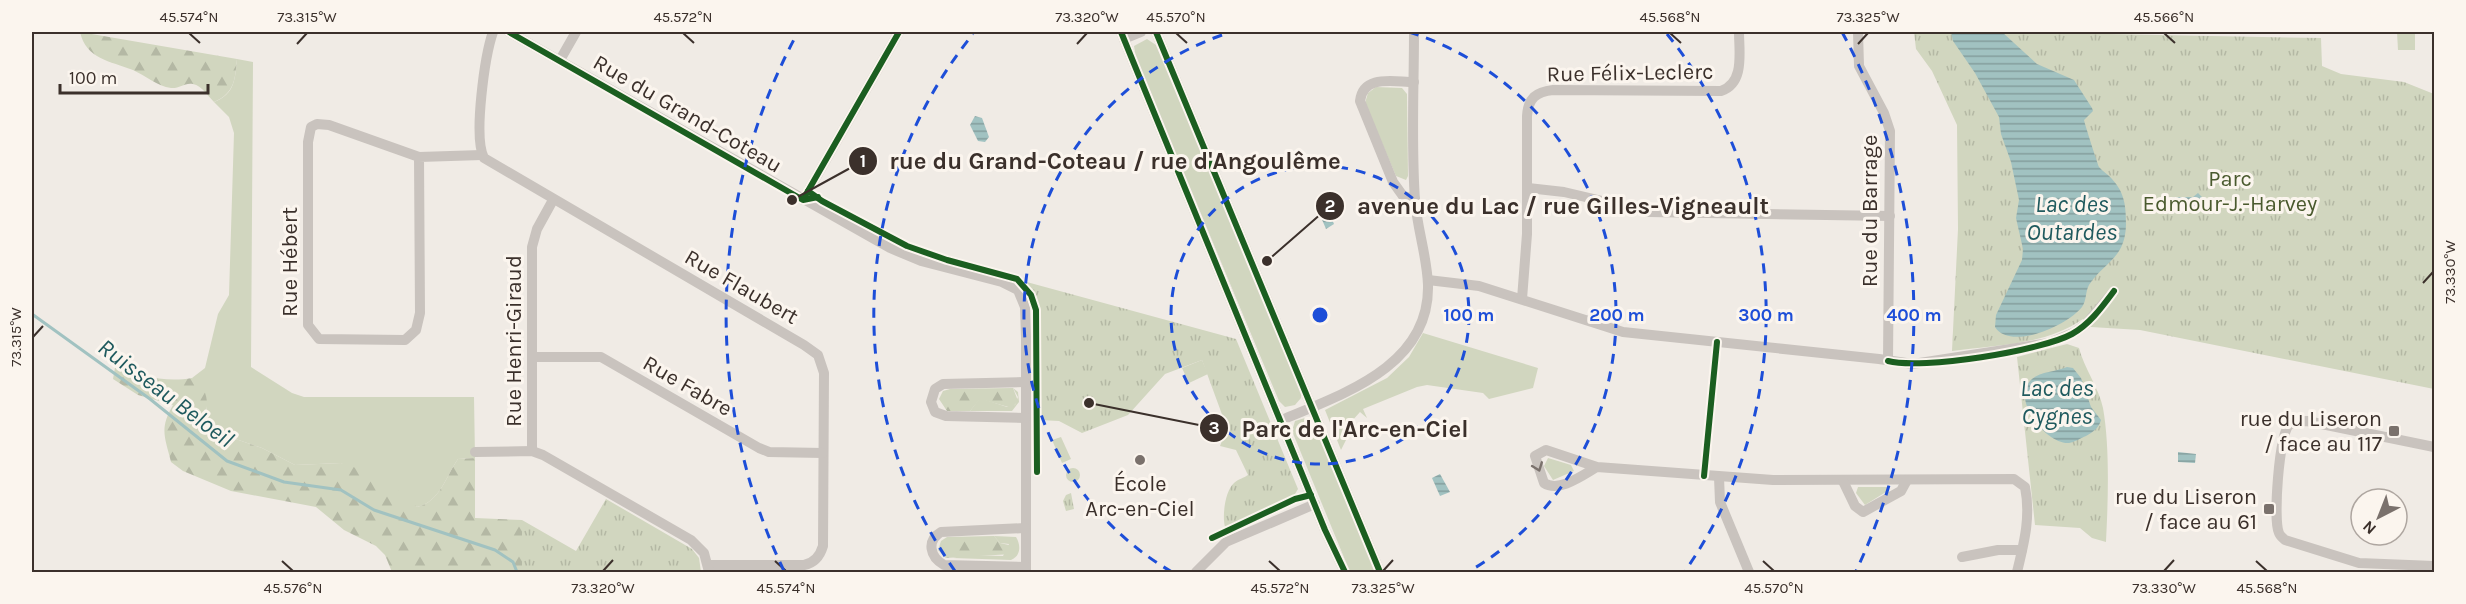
<svg xmlns="http://www.w3.org/2000/svg" width="2466" height="604" viewBox="0 0 2466 604" font-family="Karla,sans-serif">
  <defs>
    <pattern id="forest-firs" width="22" height="20" patternUnits="userSpaceOnUse" patternTransform="scale(1.5)"><rect width="22" height="20" fill="#d1d6bf"/><path d="M5 1l3.5 6h-7zM16 11l3.5 6h-7z" fill="#b4b8a4"/></pattern>
    <pattern id="park-tufts" width="24" height="20" patternUnits="userSpaceOnUse" patternTransform="scale(1.5)"><rect width="24" height="20" fill="#d1d6bf"/><path d="M3 7l-1-3M5 7V3M7 7l1-3M15 17l-1-3M17 17v-4M19 17l1-3" fill="none" stroke="#b4b8a4"/></pattern>
    <pattern id="water-rules" width="6" height="5" patternUnits="userSpaceOnUse" patternTransform="scale(1.5)"><rect width="6" height="5" fill="#a1c2c1"/><path d="M0 2.5h6" fill="none" stroke="#849e9d"/></pattern>
  </defs>
  <rect width="100%" height="100%" fill="#f0ebe5"/>
  <g fill="#d1d6bf">
    <path d="M2397 32H2415V50H2398Z"/>
    <path d="M1147 39 1156 45 1301 391V398L1295 405 1285 407 1279 401 1136 58 1134 46Z"/>
    <path d="M237 59 253 62 251 367 292 393 304 397H474L475 458 458 459C446 476 440 502 417 507L341 463 295 465 262 448 224 435 212 428 205 419 207 408 192 378 205 368 218 314 229 295 234 133 229 117 214 102C235 94 235 79 237 59Z"/>
    <path d="M1376 87 1402 88 1407 94 1408 176 1406 180 1396 176 1365 103 1368 93Z"/>
    <path d="M1423 333 1538 368 1533 388 1489 399 1483 393 1427 385 1417 387 1363 409 1367 418 1360 412 1342 432 1347 438 1341 450 1325 410 1387 378 1409 357Z"/>
    <path d="M1202 360 1208 374 1189 383 1182 368Z"/>
    <path d="M1013 388 1018 392 1019 402 1012 411H970L980 398 1007 407 1015 405 1018 397Z"/>
    <path d="M1305 418 1313 424 1376 572H1350L1292 431 1295 421Z"/>
    <path d="M1061 437 1071 459 1062 463 1052 440Z"/>
    <path d="M1548 458 1571 465 1574 471 1553 480 1544 466Z"/>
    <circle cx="1073" cy="475" r="7"/>
    <path d="M1858 487H1889V490L1865 505 1856 493Z"/>
    <path d="M994 536 1016 537C1021 545 1021 556 1011 560L953 558 964 555 1003 556 1009 544 1000 543Z"/>
  </g>
  <g fill="url(#forest-firs)">
    <path d="M80 32 237 59C235 79 235 93 214 102 208 96 202 86 193 84 185 82 179 89 171 88 157 86 146 76 133 70 110 61 86 59 80 32Z"/>
    <path d="M116 362C140 376 164 383 192 378 208 389 209 401 205 419L212 428 224 435 262 448 295 465 341 463 381 476 417 507C440 502 446 476 458 459L475 458V518L522 520V572H392L385 555 376 546 344 530 316 507 231 491 183 471 171 462C165 437 159 429 173 405L138 395 113 379Z"/>
    <path d="M1013 388 1018 401 1012 408 980 399 970 411H947L939 399 943 391 950 389Z"/>
    <path d="M994 536 1000 543 1013 546 1012 554 946 558 938 550 941 541 947 537Z"/>
  </g>
  <g fill="url(#park-tufts)">
    <path d="M1914 32C2050 32 2185 36 2321 38L2322 66 2341 74 2404 82 2434 94V389L2140 330 2091 327 2083 319C2046 345 1997 345 1952 351L1958 229 1957 125 1932 71 1916 49Z"/>
    <path d="M1023 281 1236 339 1298 489 1292 499 1225 527C1222 516 1225 491 1234 483 1238 479 1244 478 1248 475L1236 450 1220 446 1227 428 1202 360 1165 374 1128 415 1082 433 1059 421 1039 420 1038 303Z"/>
    <path d="M2067 344 2079 348C2084 368 2099 388 2103 408 2110 447 2108 502 2106 542L2092 538 2080 528 2035 525 2017 357Z"/>
    <path d="M1071 493 1074 509 1066 511 1063 501 1066 495Z"/>
    <path d="M606 499 692 549 699 558 701 572H522V520L576 551Z"/>
  </g>
  <g fill="url(#water-rules)">
    <path d="M1951 32H2002L2037 64 2074 80 2092 108 2093 111 2084 120C2085 125 2097 162 2099 167 2103 172 2108 174 2112 179 2125 193 2126 207 2126 225 2125 259 2104 262 2089 285 2085 292 2087 300 2082 307 2067 326 2010 351 1995 327L1996 315 2022 260 2023 249 2016 218 2019 200 2011 162 2001 134 1999 117 1975 73 1953 41Z"/>
    <path d="M975 116 982 118 989 137 985 142 978 141 970 125Z"/>
    <path d="M2198 193 2203 198V210L2172 209 2173 197H2193Z"/>
    <path d="M1327 207 1334 224 1326 229 1318 210Z"/>
    <path d="M2067 367 2073 368 2081 378 2091 407 2101 420C2099 428 2093 432 2086 436 2081 438 2075 442 2069 443 2047 445 2009 399 2032 379 2041 371 2056 372 2067 367Z"/>
    <path d="M2178 452 2196 454 2195 463 2178 462Z"/>
    <path d="M1440 474 1450 492 1440 496 1432 478Z"/>
  </g>
  <g fill="none" stroke-linecap="round" stroke-linejoin="round">
    <path stroke="#a1c2c1" stroke-width="3" d="M32 314 150 399 227 461 284 482 341 490 374 510 495 550 513 562 517 572"/>
    <g stroke="#c9c3be" stroke-width="10">
      <path d="M493 32C485 55 473 137 484 158L804 345 818 355 824 373 823 546C820 556 815 563 804 565H709"/>
      <path d="M509 32 890 248 921 261 1002 282 1018 290 1025 307 1026 337V572"/>
      <path d="M1121 32 1325 530 1345 572"/>
      <path d="M1156 32 1380 572"/>
      <path d="M1858 32 1859 66 1884 113 1890 131 1888 361"/>
      <path d="M1124 39 1141 32"/>
      <path d="M560 60 576 32"/>
      <path d="M1414 82C1394 82 1363 74 1360 101L1393 182 1403 196 1415 199"/>
      <path d="M419 157 420 313 416 330 405 340 319 339 308 325V142L311 127 317 124 329 125 419 157 482 155"/>
      <path d="M1528 188 1564 192 1649 212 1890 216"/>
      <path d="M803 200 899 32"/>
      <path d="M1428 280 1479 286 1623 332 1879 359 1913 364 2049 343 2075 332 2086 324 2114 291"/>
      <path d="M1522 299 1527 234V116C1528 98 1536 92 1553 90L1721 91C1745 83 1739 52 1739 32"/>
      <path d="M532 357H601L759 448 769 452 823 453"/>
      <path d="M1025 382 943 384 935 389 931 402 935 412 946 416 1026 418"/>
      <path d="M1282 420C1343 394 1430 366 1428 285 1427 256 1417 228 1415 200 1411 144 1414 87 1414 32"/>
      <path d="M2434 447 2307 421C2301 421 2294 421 2289 425 2279 435 2273 520 2279 533 2280 536 2283 538 2285 540L2359 563 2434 566"/>
      <path d="M532 451V247L537 229 553 200"/>
      <path d="M475 452 532 451 543 455 691 540 704 553 709 572"/>
      <path d="M1597 467C1583 475 1559 493 1544 483L1535 456 1546 450 1597 467 1773 480 2014 479 2025 487C2031 517 2024 543 2017 572"/>
      <path d="M1719 477 1720 502 1749 572"/>
      <path d="M1843 481 1855 506 1863 512 1901 491 1907 480"/>
      <path d="M1025 528 941 532C926 541 930 557 944 565L1026 567"/>
      <path d="M1962 557 1998 550H2022"/>
      <path d="M1196 572 1226 542 1315 504"/>
    </g>
    <defs>
      <g id="cycleway">
        <path d="M509 32 803 200 818 197"/>
        <path d="M1121 32 1325 530 1345 572"/>
        <path d="M1156 32 1380 572"/>
        <path d="M808 191 822 201 907 246 947 260 1017 279 1031 295 1036 310 1037 472"/>
        <path d="M804 198 899 32"/>
        <path d="M1888 361C1922 370 2041 351 2072 334 2090 324 2102 307 2114 291"/>
        <path d="M1704 476 1717 342"/>
        <path d="M1212 538 1295 499 1311 495"/>
      </g>
    </defs>
    <use href="#cycleway" stroke="#fbf5ee" stroke-width="10"/>
    <use href="#cycleway" stroke="#1b5e20" stroke-width="6"/>
  </g>
  <defs><path id="oneway-chevron" d="M-2-3.5L2.5 0L-2 3.5" fill="none" stroke-width="1.6" stroke-linecap="round" stroke-linejoin="round" transform="scale(1.5)"/></defs>
  <use stroke="#7b726d" href="#oneway-chevron" transform="translate(1538 467) rotate(69)"/>
  <path fill="none" stroke="#3b302b" stroke-width="2" d="M189 33 200 43M683 33 694 43M1176 33 1187 43M1670 33 1681 43M2164 33 2175 43M297 44 307 33M1077 44 1087 33M1858 44 1868 33M2423 283 2433 272M33 337 43 326M282 561 293 571M775 561 786 571M1269 561 1280 571M1763 561 1774 571M2256 561 2267 571M603 571 613 560M1383 571 1393 560M2164 571 2174 560"/>
  <g fill="none" stroke="#1d4ed8" stroke-width="3" stroke-dasharray="10 8">
    <circle cx="1320" cy="315" r="149"/>
    <path d="M1172 572A297 297 0 0 1 1231 32M1409 32A297 297 0 0 1 1468 572"/>
    <path d="M955 571A446 446 0 0 1 973 34M1667 34A446 446 0 0 1 1685 571"/>
    <path d="M784 571A594 594 0 0 1 798 32M1842 32A594 594 0 0 1 1856 571"/>
  </g>
  <g fill="#7a716c" stroke="#fbf5ee" stroke-width="2">
    <rect x="2388" y="425" width="12" height="12" rx="3"/>
    <circle cx="1140" cy="460" r="6"/>
    <rect x="2263" y="503" width="12" height="12" rx="3"/>
  </g>
  <g text-anchor="middle" stroke-width="6" stroke-linejoin="round" paint-order="stroke">
    <g font-size="22" fill="#3b302b" stroke="#fbf5ee">
      <text transform="translate(1630 72) rotate(-1)" y="8">Rue Félix-Leclerc</text>
      <text transform="translate(688 113) rotate(30)" y="8">Rue du Grand-Coteau</text>
      <text transform="translate(1869 211) rotate(-90)" y="8">Rue du Barrage</text>
      <text transform="translate(289 262) rotate(-90)" y="8">Rue Hébert</text>
      <text transform="translate(742 286) rotate(30)" y="8">Rue Flaubert</text>
      <text transform="translate(513 341) rotate(-90)" y="8">Rue Henri-Giraud</text>
      <text transform="translate(688 385) rotate(30)" y="8">Rue Fabre</text>
    </g>
    <g font-size="22" fill="#4a5a2e" stroke="#fbf5ee">
      <text x="2230" y="186">Parc<tspan x="2230" dy="25">Edmour-J.-Harvey</tspan></text>
    </g>
    <g font-size="22" fill="#3b302b" stroke="#fbf5ee" text-anchor="end">
      <text x="2382" y="426">rue du Liseron<tspan x="2382" dy="25">/ face au 117</tspan></text>
      <text x="1140" y="491" text-anchor="middle">École<tspan x="1140" dy="25">Arc-en-Ciel</tspan></text>
      <text x="2257" y="504">rue du Liseron<tspan x="2257" dy="25">/ face au 61</tspan></text>
    </g>
    <g font-size="24" font-style="italic" fill="#1f5a5e" stroke="#fbf5ee">
      <text x="2072" y="212">Lac des<tspan x="2072" dy="28">Outardes</tspan></text>
      <text x="2057" y="396">Lac des<tspan x="2057" dy="28">Cygnes</tspan></text>
      <text transform="translate(166 393) rotate(37)" y="8">Ruisseau Beloeil</text>
    </g>
  </g>
  <circle cx="1320" cy="315" r="9" fill="#1d4ed8" stroke="#fbf5ee" stroke-width="3"/>
  <g font-size="18" text-anchor="middle" font-weight="bold" fill="#1d4ed8" stroke="#fbf5ee" stroke-width="6" stroke-linejoin="round" paint-order="stroke">
    <text x="1469" y="321">100 m</text>
    <text x="1617" y="321">200 m</text>
    <text x="1766" y="321">300 m</text>
    <text x="1914" y="321">400 m</text>
  </g>
  <path fill="none" stroke="#3b302b" stroke-width="2" d="M792 200L863 161M1267 261L1330 206M1089 403L1214 428"/>
  <g fill="#3b302b" stroke="#fbf5ee" stroke-width="2">
    <circle cx="792" cy="200" r="6"/>
    <circle cx="1267" cy="261" r="6"/>
    <circle cx="1089" cy="403" r="6"/>
    <circle cx="863" cy="161" r="15"/>
    <circle cx="1330" cy="206" r="15"/>
    <circle cx="1214" cy="428" r="15"/>
  </g>
  <g font-size="18" text-anchor="middle" font-weight="bold" fill="#fff">
    <text x="863" y="167">1</text>
    <text x="1330" y="212">2</text>
    <text x="1214" y="434">3</text>
  </g>
  <g font-size="24" text-anchor="middle" font-weight="bold" fill="#3b302b" stroke="#fbf5ee" stroke-width="6" stroke-linejoin="round" paint-order="stroke">
    <text x="1115" y="169">rue du Grand-Coteau / rue d'Angoulême</text>
    <text x="1563" y="214">avenue du Lac / rue Gilles-Vigneault</text>
    <text x="1355" y="437">Parc de l'Arc-en-Ciel</text>
  </g>
  <rect width="2466" height="604" fill="none" stroke="#fbf5ee" stroke-width="66"/>
  <g transform="translate(2379 517) rotate(222)"><circle r="28" fill="#fbf5ee" stroke="#aea6a0" stroke-width="1.5"/>
  <path d="M0-4.5L10 22L0 15L-10 22Z" fill="#7a716c"/>
  <text y="-9" font-size="16" font-weight="bold" text-anchor="middle" fill="#3b302b">N</text>
  </g>
  <path d="M60 84v9h148v-9" fill="none" stroke="#3b302b" stroke-width="3"/>
  <text x="69" y="84" font-size="18" fill="#3b302b" stroke="#fbf5ee" stroke-width="4.5" paint-order="stroke">100 m</text>
  <rect x="33" y="33" width="2400" height="538" fill="none" stroke="#3b302b" stroke-width="2"/>
  <g font-size="15" text-anchor="middle" fill="#3b302b">
    <text x="189" y="22">45.574°N</text>
    <text x="307" y="22">73.315°W</text>
    <text x="683" y="22">45.572°N</text>
    <text x="1087" y="22">73.320°W</text>
    <text x="1176" y="22">45.570°N</text>
    <text x="1670" y="22">45.568°N</text>
    <text x="1868" y="22">73.325°W</text>
    <text x="2164" y="22">45.566°N</text>
    <text transform="translate(2450 272) rotate(-90)" y="5">73.330°W</text>
    <text transform="translate(16 337) rotate(-90)" y="5">73.315°W</text>
    <text x="293" y="593">45.576°N</text>
    <text x="603" y="593">73.320°W</text>
    <text x="786" y="593">45.574°N</text>
    <text x="1280" y="593">45.572°N</text>
    <text x="1383" y="593">73.325°W</text>
    <text x="1774" y="593">45.570°N</text>
    <text x="2164" y="593">73.330°W</text>
    <text x="2267" y="593">45.568°N</text>
  </g>
</svg>
